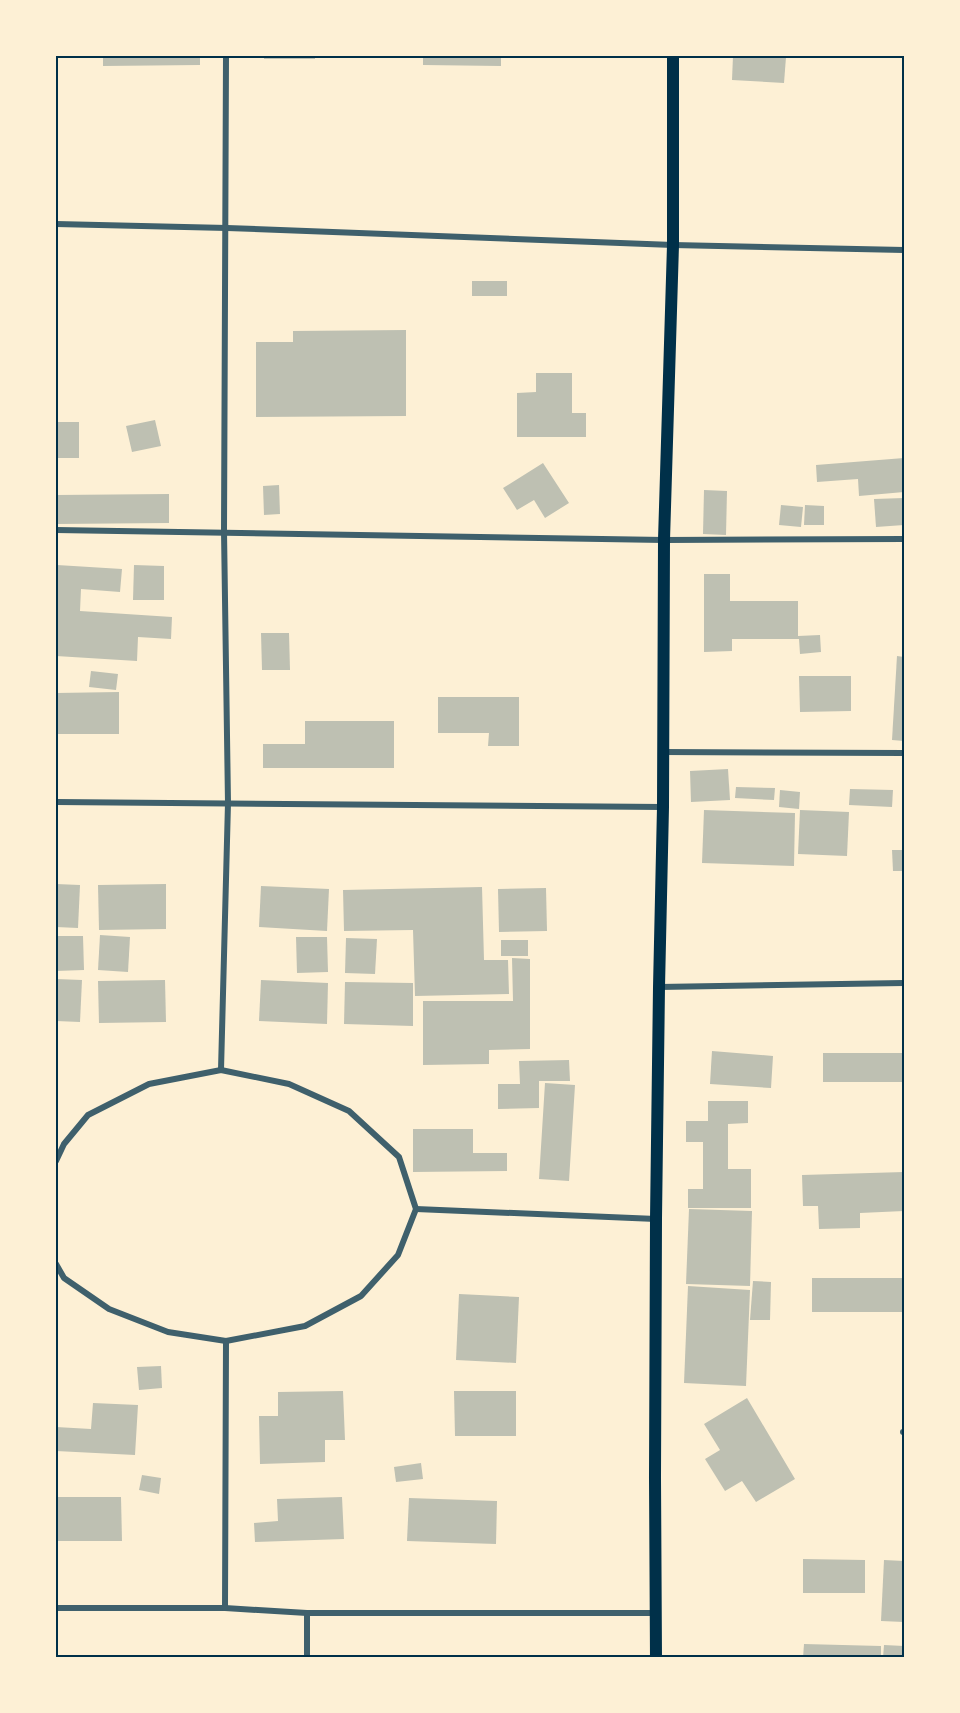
<svg xmlns="http://www.w3.org/2000/svg" width="960" height="1713" viewBox="0 0 960 1713" font-family="'Times New Roman',serif">
  <rect width="100%" height="100%" fill="#fdf0d5"/>
  <g fill="#bec0b2">
    <path d="M103 56H200V65L103 66Z"/>
    <rect x="264" y="56" width="51" height="3"/>
    <path d="M423 56H501V66L423 65Z"/>
    <path d="M733 56 786 57 784 83 732 80Z"/>
    <rect x="472" y="281" width="35" height="15"/>
    <path d="M406 330V416L256 417V342H293V331Z"/>
    <path d="M536 373H572V413H586V437H517V393L536 392Z"/>
    <path d="M155 420 161 446 132 452 126 426Z"/>
    <rect x="56" y="422" width="23" height="36"/>
    <path d="M904 458V492L859 496 858 479 817 482 816 465Z"/>
    <path d="M543 463 569 503 545 518 534 500 517 510 503 488Z"/>
    <path d="M279 485 280 514 264 515 263 486Z"/>
    <path d="M704 490 727 491 726 535 703 534Z"/>
    <path d="M169 494V523L56 524V495Z"/>
    <path d="M904 498V525L876 527 874 499Z"/>
    <path d="M781 505 803 507 801 527 779 525Z"/>
    <path d="M805 505 824 506V525H804Z"/>
    <path d="M57 565 122 569 120 592 81 589 80 611 172 617 171 639 138 637 137 661 56 656Z"/>
    <path d="M134 565 164 566V600H133Z"/>
    <path d="M704 574H730V601H798V636L820 635 821 652 800 654 799 639H732V651L704 652Z"/>
    <path d="M261 633H289L290 670H262Z"/>
    <path d="M897 656 904 657V741L892 740Z"/>
    <path d="M91 671 118 674 116 690 89 687Z"/>
    <path d="M799 676H851V711L800 712Z"/>
    <path d="M119 692V734H56V693Z"/>
    <path d="M438 697H519V746H488L489 733H438Z"/>
    <path d="M305 721H394V768H263V744H305Z"/>
    <path d="M728 769 730 800 691 802 690 771Z"/>
    <path d="M736 787 775 788 774 800 735 798Z"/>
    <path d="M850 789 893 790 892 807 849 805Z"/>
    <path d="M780 790 800 792 799 809 779 807Z"/>
    <path d="M704 810 795 813 794 866 702 863Z"/>
    <path d="M800 810 849 812 847 856 798 854Z"/>
    <path d="M892 850H904V871H893Z"/>
    <path d="M56 884 80 885 78 928 56 927Z"/>
    <path d="M166 884V929L99 930 98 885Z"/>
    <path d="M261 886 329 889 327 931 259 927Z"/>
    <path d="M482 887 484 960H508L509 994 415 996 413 930 344 931 343 890Z"/>
    <path d="M546 888 547 931 499 932 498 889Z"/>
    <path d="M100 935 130 937 128 972 98 970Z"/>
    <path d="M56 936H83L84 970 56 971Z"/>
    <path d="M296 937H327L328 972 297 973Z"/>
    <path d="M346 938 377 939 375 974 345 973Z"/>
    <rect x="501" y="940" width="27" height="16"/>
    <path d="M512 958 530 959V1049L489 1050V1064L423 1065V1001H513Z"/>
    <path d="M56 979 82 980 80 1022 56 1021Z"/>
    <path d="M165 980 166 1022 99 1023 98 981Z"/>
    <path d="M261 980 328 983 327 1024 259 1021Z"/>
    <path d="M345 982 413 983V1026L344 1024Z"/>
    <path d="M712 1051 773 1056 771 1088 710 1084Z"/>
    <rect x="823" y="1053" width="81" height="29"/>
    <path d="M569 1060 570 1081H539V1108L498 1109V1084H520L519 1061Z"/>
    <path d="M545 1083 575 1085 569 1181 539 1179Z"/>
    <path d="M708 1101H748V1123L728 1124V1169H751V1208H688V1189H703V1142H686V1121H708Z"/>
    <path d="M413 1129H473V1153H507V1171L413 1172Z"/>
    <path d="M904 1172V1211L860 1213V1228L819 1229 818 1206H803L802 1175Z"/>
    <path d="M689 1209 752 1211 750 1286 686 1284Z"/>
    <rect x="812" y="1278" width="92" height="34"/>
    <path d="M753 1281 771 1282 770 1320H750Z"/>
    <path d="M688 1286 750 1290 746 1386 684 1383Z"/>
    <path d="M459 1294 519 1297 516 1363 456 1360Z"/>
    <path d="M161 1366 162 1388 139 1390 137 1367Z"/>
    <path d="M343 1391 345 1440H325V1462L260 1464 259 1416H278V1392Z"/>
    <path d="M454 1391H516V1436H455Z"/>
    <path d="M747 1398 795 1479 756 1502 742 1481 725 1491 705 1459 720 1450 704 1424Z"/>
    <path d="M93 1403 138 1405 135 1455 56 1451V1427L91 1429Z"/>
    <path d="M421 1463 423 1479 396 1482 394 1467Z"/>
    <path d="M142 1475 161 1478 159 1494 139 1490Z"/>
    <path d="M56 1497H121L122 1541H56Z"/>
    <path d="M342 1497 344 1539 255 1542 254 1523 278 1521 277 1499Z"/>
    <path d="M409 1498 497 1501 496 1544 407 1541Z"/>
    <path d="M803 1559 865 1560V1593H803Z"/>
    <path d="M884 1560 904 1561V1622L881 1621Z"/>
    <path d="M804 1644 881 1646V1658H803Z"/>
    <path d="M884 1645 904 1646V1658H883Z"/>
  </g>
  <g fill="none" stroke-linecap="round" stroke-linejoin="round">
    <g stroke="#3f606c" stroke-width="6">
      <path d="M56 224 227 228 673 245 904 250"/>
      <path d="M56 530 664 540 904 539"/>
      <path d="M662 752 904 753"/>
      <path d="M56 802 663 807"/>
      <path d="M659 987 904 983"/>
      <path d="M221 1070 228 803 224 531 226 56"/>
      <path d="M56 1161 64 1144 88 1115 149 1084 221 1070 289 1084 349 1111 399 1157 416 1209 398 1255 361 1296 305 1326 226 1341 168 1332 109 1309 64 1278 56 1264"/>
      <path d="M416 1209 656 1219"/>
      <path d="M903 1432H904"/>
      <path d="M56 1608H225L307 1613H656"/>
      <path d="M225 1608 226 1341"/>
      <path d="M307 1658V1613"/>
    </g>
    <path stroke="#003049" stroke-width="12" d="M656 1658 655 1478 656 1219 659 987 663 807 664 540 673 245V56"/>
  </g>
  <rect width="960" height="1713" fill="none" stroke="#fdf0d5" stroke-width="114"/>
  <rect x="57" y="57" width="846" height="1599" fill="none" stroke="#003049" stroke-width="2"/>
</svg>
